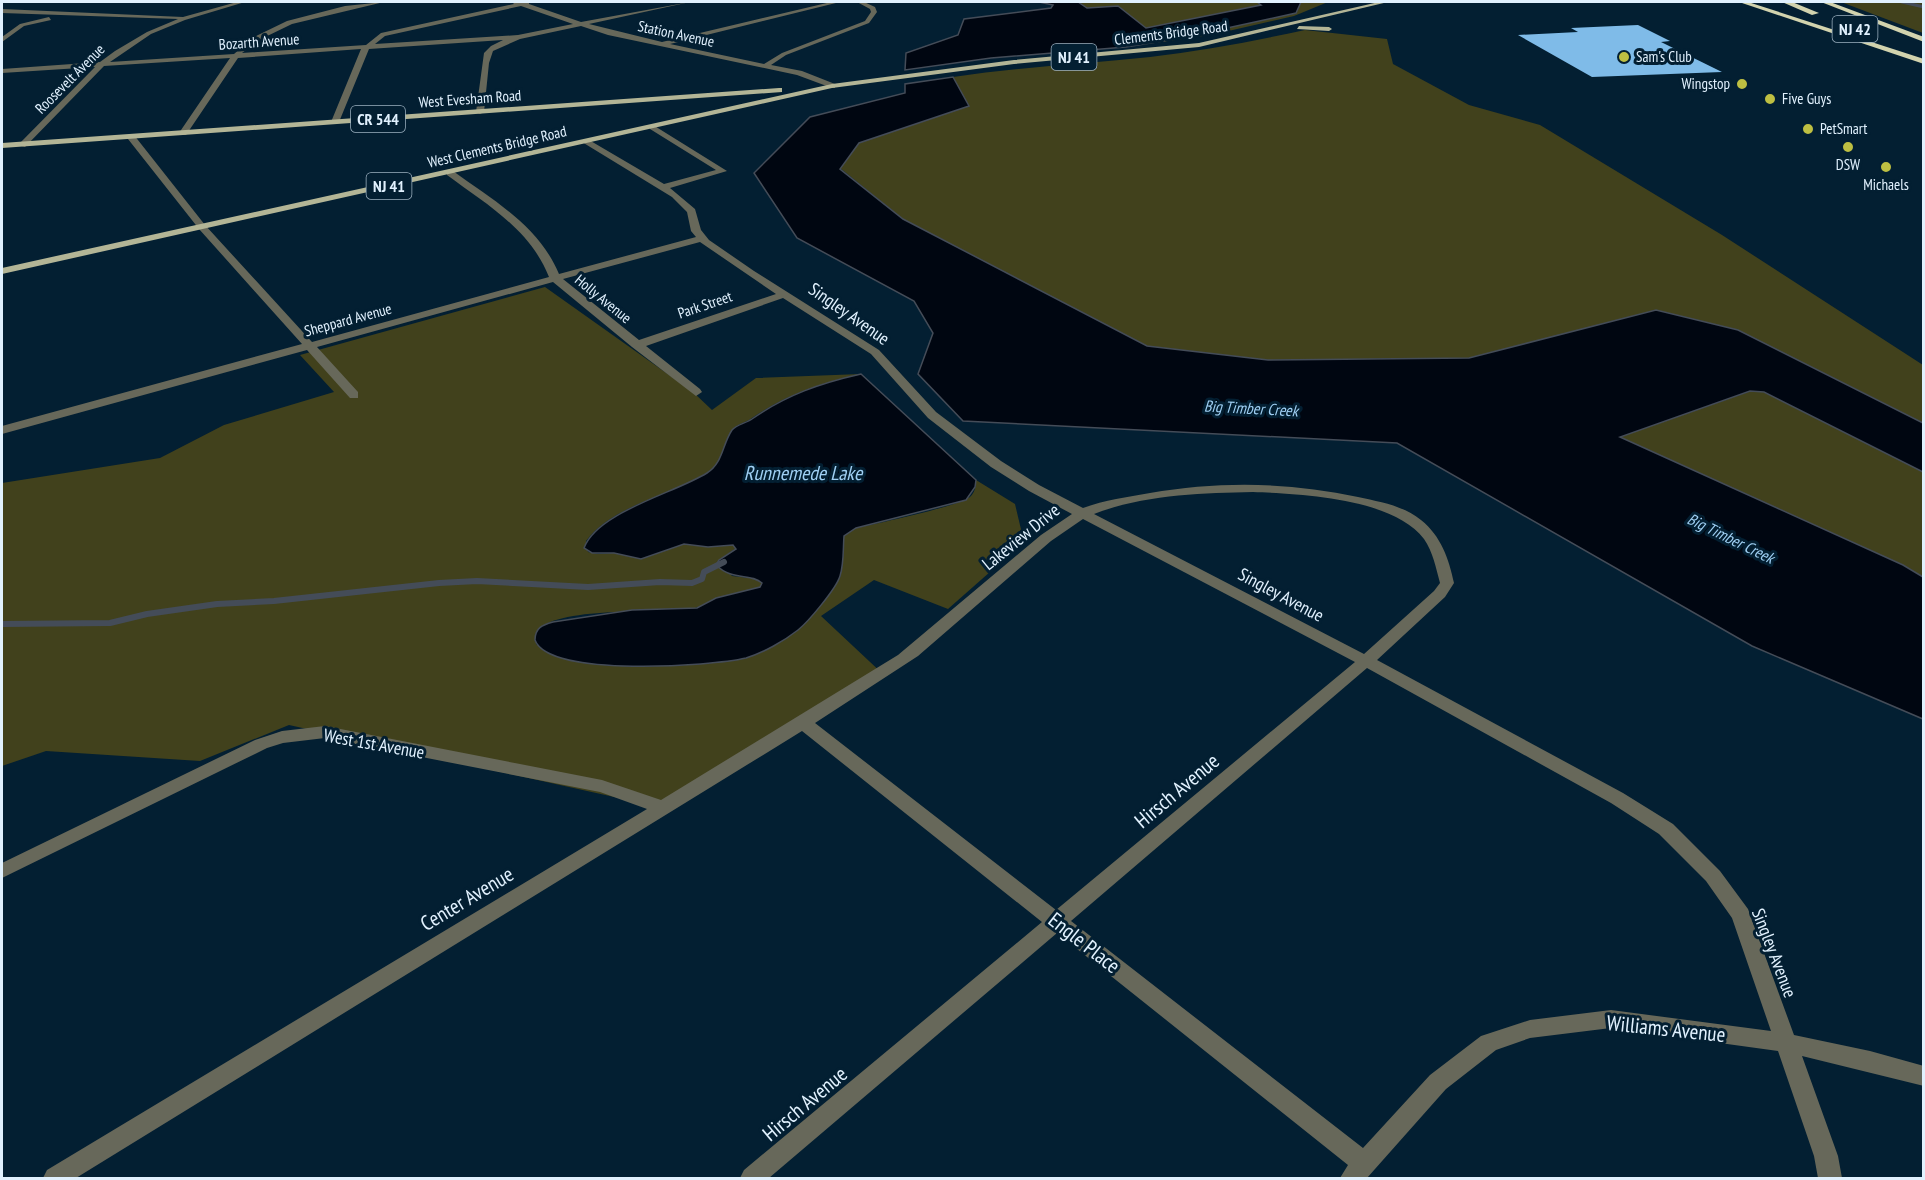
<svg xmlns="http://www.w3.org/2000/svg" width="1925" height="1180" viewBox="0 0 1925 1180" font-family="'PT Sans Narrow',sans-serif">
  <rect width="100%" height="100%" fill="#031f32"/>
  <g fill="#41411c">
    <path d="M1078 2H1257L1261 5 1146 29 1118 6 1087 8Z"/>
    <path d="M1301 2H1328L1294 16 1211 35 1126 47 1181 38 1295 13Z"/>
    <path d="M1841 2H1923V33Z"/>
    <path d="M1305 30 1387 39 1393 64 1469 105 1540 125 1722 235 1923 365V423L1738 330 1656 310 1469 358 1268 360 1147 346 903 219 840 168 859 143 969 106 953 77C1019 67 1085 64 1150 57 1202 51 1254 41 1305 30Z"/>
    <path d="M545 287 693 392 712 410 756 378 861 374C821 383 785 395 752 418 747 422 737 424 732 430 722 443 725 461 708 472 670 497 614 504 586 541L588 552 598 554 614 553 641 559 684 544 708 547 733 545 736 548 719 560 732 576 758 579 762 583 760 587C746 595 730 593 716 598 708 601 703 606 695 608 664 614 551 605 536 633V644L558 657 604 665 742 658 754 655 800 628 840 578 844 536 856 528C875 524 959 506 970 497 975 493 976 485 976 480L1015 504 1024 542 948 609 874 580 821 616 885 676 664 808 289 725 200 761 46 751 2 766V483L160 458 224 425 334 392 300 355Z"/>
    <path d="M1751 391 1764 392 1923 472V577L1903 565 1620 437Z"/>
  </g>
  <g fill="#000611" stroke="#444c58" stroke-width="1.5">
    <path d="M1039 2H1078L1087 8 1118 6 1146 28 1261 5 1257 2H1301L1296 13 1181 38 1126 47 991 58 905 70 906 53 958 35 964 19 1051 8 1053 5Z"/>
    <path d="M953 77 969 106 859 143 840 169 903 219 1147 346 1268 360 1469 358 1656 310 1738 330 1923 423V472L1764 392 1750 391 1620 437 1903 565 1923 577V719L1752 646 1397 443 963 421 918 374 933 333 914 301 797 238 754 173 810 117 905 93V84Z"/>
    <path d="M861 374 976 480 975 487 966 500 856 528 844 536C843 548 844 564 840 576 836 589 808 622 798 630 784 641 763 653 746 658 712 666 549 678 535 640 535 628 542 625 553 622L632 610 697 608 716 598 760 587 762 583C751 573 732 581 716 565L719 560 736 549 733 545 708 547 684 544 641 559 614 553H592L584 548C597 512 675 493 707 473 723 463 722 445 732 430 736 425 746 423 752 419 786 395 821 383 861 374Z"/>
  </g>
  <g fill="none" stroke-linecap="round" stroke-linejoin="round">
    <path stroke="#444c58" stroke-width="3" d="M1902 2 1924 7"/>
    <path stroke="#444c58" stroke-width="6" d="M2 624 110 623 147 614 217 604 274 601 439 583 477 581 588 587 660 582 692 583 702 579 704 572 724 562"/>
  </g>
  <path fill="#7fbbe8" d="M1638 25 1670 41 1661 42 1722 72 1592 77 1518 35 1578 32 1571 28Z"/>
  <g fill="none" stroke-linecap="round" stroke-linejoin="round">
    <g fill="#67685a" fill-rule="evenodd">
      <path d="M237 2H245L185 20 151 34 110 62 234 54 254 37 287 21 345 6 384 2 292 24 259 40 242 53 366 45 381 33 514 4 512 2H529V4L581 22 690 2 589 24 662 42 831 2H840L670 44 764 64 782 53 865 21 871 12 870 9 857 2H864L875 7 877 12 869 23 786 55 771 65 802 71 835 84V88H832L797 75 608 35 581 26 520 39 493 51 489 63 484 112 480 114 476 112 484 53 491 46 503 40 369 49 339 122 335 124 331 122 361 49 238 58 186 135H183L179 133 230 58 104 66 25 147 18 145 95 67 2 73V69L100 62 115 51 147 32 178 19 2 13V9L183 17ZM521 6 573 24 518 35 375 44 385 36Z"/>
      <path d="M49 17 51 20 24 26 2 42V37L20 24Z"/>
      <path d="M653 125 727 171 670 188 695 209 701 230 709 240 754 271 879 350 936 412 1001 461 1039 485 1083 508C1105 500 1127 497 1150 493 1220 481 1288 482 1358 497 1380 502 1402 505 1421 520 1441 536 1449 559 1454 583L1445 597 1377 660 1623 793 1673 824 1720 871 1748 909 1794 1035 1870 1051 1924 1066V1086L1802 1056 1838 1156 1842 1178H1818L1814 1156 1778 1051 1611 1028 1530 1038 1496 1050 1446 1089 1367 1178H1340L1348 1165 1057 933 769 1178H740L744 1170 1042 922 802 731 76 1178H43L47 1170 647 809 600 792 325 738 283 743 267 748 2 878V863L255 740 282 731 325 726 602 780 661 800 898 655 1041 535 1072 514 1029 491 991 467 928 418 871 354 783 298 646 346 700 389 702 392 696 396 632 347 553 282 317 347 358 392V398H350L307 350 2 434V426L302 344 199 229 128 139V135H134L205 225 312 342 549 277C530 229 486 204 447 175V171H453C493 200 539 226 559 274L696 237 691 231 687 212 672 197 582 142 589 140 664 184 716 170 650 129V125ZM700 242 776 294 639 340 563 279ZM1253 492C1301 494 1393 498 1424 539 1433 552 1436 568 1440 583L1434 591 1364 654 1094 514C1143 495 1201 493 1253 492ZM1083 519 1355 662 1056 910 815 723 918 656 1051 541ZM1367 668 1611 803 1659 834 1706 881 1732 918 1771 1031 1611 1010 1530 1020 1481 1036 1430 1075 1363 1148 1071 921Z"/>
    </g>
    <g fill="#b3b596" fill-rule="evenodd">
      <path d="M1379 2H1388L1199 47 1014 64 832 88 2 274V268L832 84 1014 60 1199 43Z"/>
      <path d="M1299 26 1329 27 1332 29 1329 31 1297 29Z"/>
      <path d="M779 88H782V92L2 148V143Z"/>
    </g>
    <g fill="#d2d3ae" fill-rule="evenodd">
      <path d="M1739 2H1748L1924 59V64Z"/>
      <path d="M1782 2H1792L1819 13 1812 15Z"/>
      <path d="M1821 2H1830L1924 37V42Z"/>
    </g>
  </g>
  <g fill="#bebf42" stroke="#031f32" stroke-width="2">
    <circle cx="1624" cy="57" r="6"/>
    <circle cx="1742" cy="84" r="6"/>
    <circle cx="1770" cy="99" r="6"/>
    <circle cx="1808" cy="129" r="6"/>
    <circle cx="1848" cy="147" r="6"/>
    <circle cx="1886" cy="167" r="6"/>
  </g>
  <g text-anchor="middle" stroke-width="6" stroke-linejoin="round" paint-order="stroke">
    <g font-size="15" fill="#e1f1fe" stroke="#031f32">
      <text transform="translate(1171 33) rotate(-7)" y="5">Clements Bridge Road</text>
      <text transform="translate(676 34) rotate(12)" y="5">Station Avenue</text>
      <text transform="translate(259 42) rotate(-4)" y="5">Bozarth Avenue</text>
      <text transform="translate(70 79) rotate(-45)" y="5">Roosevelt Avenue</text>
      <text transform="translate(470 99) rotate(-4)" y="5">West Evesham Road</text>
      <text transform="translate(497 147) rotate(-13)" y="5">West Clements Bridge Road</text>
      <text transform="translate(603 299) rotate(39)" y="5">Holly Avenue</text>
      <text transform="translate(705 305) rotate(-19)" y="5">Park Street</text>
      <text transform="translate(348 320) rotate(-15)" y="5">Sheppard Avenue</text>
    </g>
    <g font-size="15" fill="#e1f1fe" stroke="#031f32" text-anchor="start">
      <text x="1636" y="62">Sam's Club</text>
      <text x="1730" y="89" text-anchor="end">Wingstop</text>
      <text x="1782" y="104">Five Guys</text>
      <text x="1820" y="134">PetSmart</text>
      <text x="1848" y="170" text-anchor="middle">DSW</text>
      <text x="1886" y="190" text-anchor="middle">Michaels</text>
    </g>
    <g fill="#031f32" stroke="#9eb2c1" stroke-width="1.5">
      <rect x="1832.5" y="16" width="45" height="26" rx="4.5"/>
      <rect x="1051.5" y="44" width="45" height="26" rx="4.5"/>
      <rect x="351" y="106" width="54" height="26" rx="4.5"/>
      <rect x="366.5" y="173" width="45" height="26" rx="4.5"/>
    </g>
    <g font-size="16" font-weight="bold" fill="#e1f1fe">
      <text x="1855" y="35">NJ 42</text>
      <text x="1074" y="63">NJ 41</text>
      <text x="378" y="125">CR 544</text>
      <text x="389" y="192">NJ 41</text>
    </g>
    <g font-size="16" font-style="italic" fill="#9fcff3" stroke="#031f32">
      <text transform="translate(1251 408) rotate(3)" y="6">Big Timber Creek</text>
      <text transform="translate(1731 538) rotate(26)" y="6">Big Timber Creek</text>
    </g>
    <g font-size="18" fill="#e1f1fe" stroke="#031f32">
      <text transform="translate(849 314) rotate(35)" y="6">Singley Avenue</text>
      <text transform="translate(1021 537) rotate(-39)" y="6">Lakeview Drive</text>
      <text transform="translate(1281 595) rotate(28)" y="6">Singley Avenue</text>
      <text transform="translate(374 744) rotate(10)" y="6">West 1st Avenue</text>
      <text transform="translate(1774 953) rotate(69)" y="6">Singley Avenue</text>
    </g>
    <g font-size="20" font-style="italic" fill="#9fcff3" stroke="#031f32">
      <text x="803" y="480">Runnemede Lake</text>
    </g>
    <g font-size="21" fill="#e1f1fe" stroke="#031f32">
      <text transform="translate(1177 791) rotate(-40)" y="7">Hirsch Avenue</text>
      <text transform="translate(467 899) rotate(-31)" y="7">Center Avenue</text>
      <text transform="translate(1084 943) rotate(38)" y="7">Engle Place</text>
      <text transform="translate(1666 1029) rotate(6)" y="7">Williams Avenue</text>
      <text transform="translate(805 1104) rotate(-40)" y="7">Hirsch Avenue</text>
    </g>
  </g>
  <rect width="1925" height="1180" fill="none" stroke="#e1f1fe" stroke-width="6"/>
</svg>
